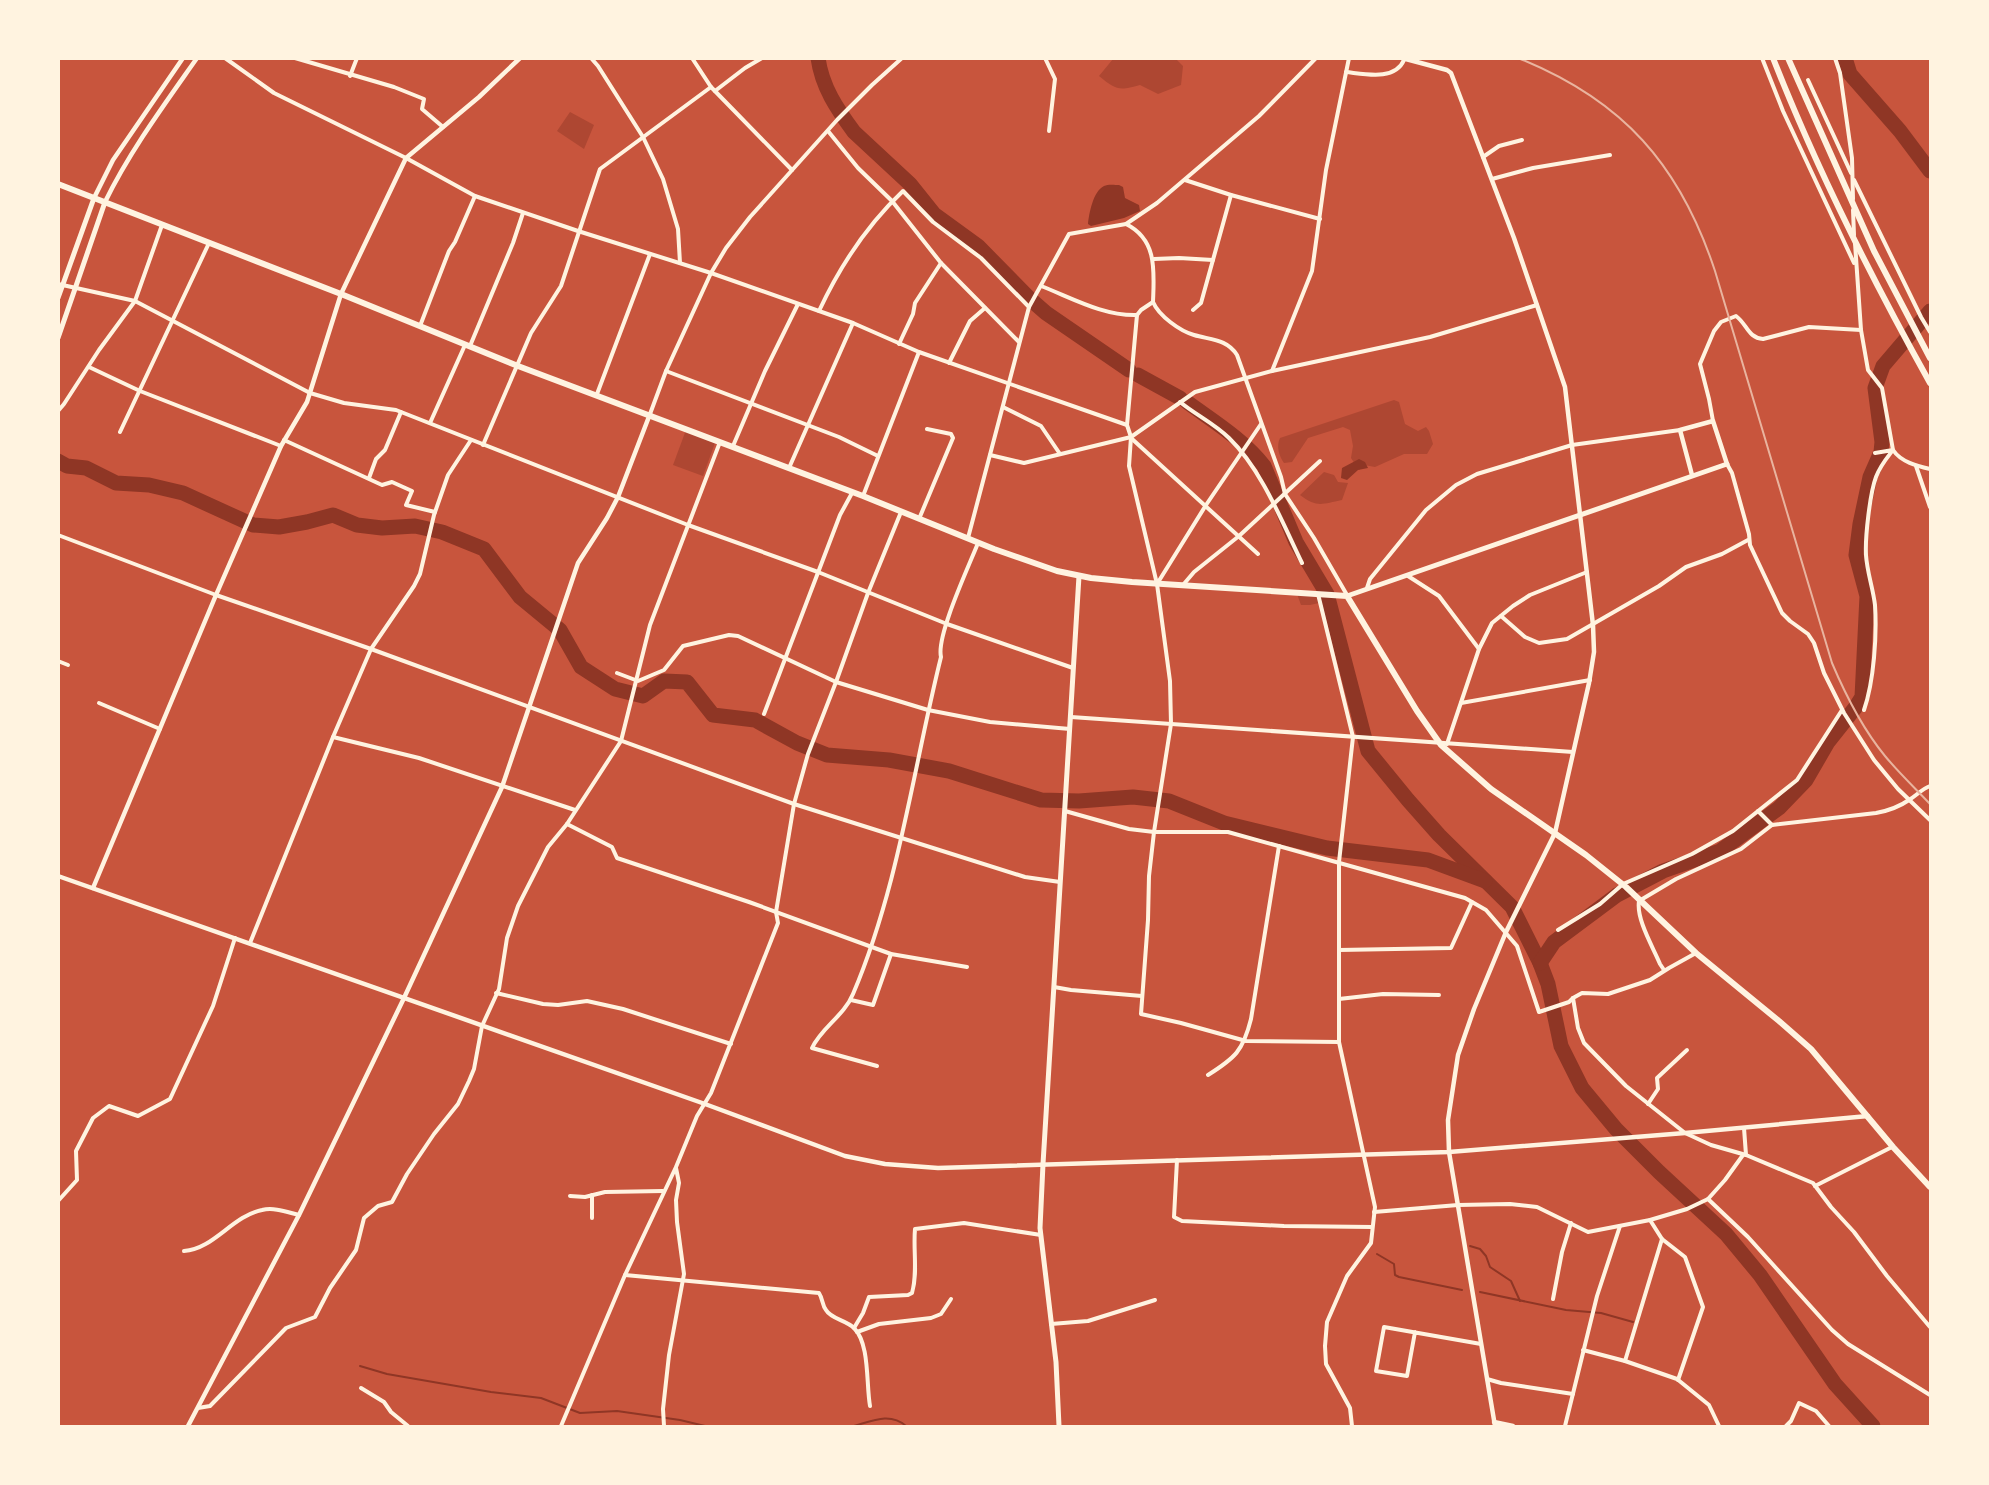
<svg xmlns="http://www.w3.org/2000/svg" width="1989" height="1485" viewBox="0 0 1989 1485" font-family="'Space Grotesk',sans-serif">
  <rect width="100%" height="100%" fill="#c8553d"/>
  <g fill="#ae4732">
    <path d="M1113 59H1176L1183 66 1181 85 1158 94 1140 85C1119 91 1116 90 1099 76Z"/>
    <path d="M570 112 594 125 584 149 557 131Z"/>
    <path d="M1394 400 1399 402 1405 424 1418 431 1426 427 1429 431 1433 444 1427 454H1404L1375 467 1364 465 1359 470 1351 458 1353 446 1350 430 1343 427 1308 438 1292 462 1284 463C1279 456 1276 446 1280 438Z"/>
    <path d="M686 430 715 443 703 476 673 465Z"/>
    <path d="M1324 472 1334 475 1338 482 1348 483 1342 500C1322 504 1317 508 1300 495Z"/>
    <path d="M1297 594 1317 595 1319 603 1310 605H1301Z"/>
  </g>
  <g fill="#8f3625">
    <path d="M1119 185 1123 187 1125 198 1139 205 1140 211 1124 218 1091 226 1088 224C1089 214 1093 191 1104 186 1108 184 1115 185 1119 185Z"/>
    <path d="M1359 459 1365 462 1368 468 1358 470 1347 480 1341 478 1342 468Z"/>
  </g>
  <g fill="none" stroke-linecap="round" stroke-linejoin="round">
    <g stroke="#8f3625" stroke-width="2">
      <path d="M1470 1246 1480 1249 1486 1256 1490 1267 1511 1281 1520 1301"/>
      <path d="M1377 1254 1394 1264 1395 1275 1399 1277 1462 1290"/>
      <path d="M1480 1292 1566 1310 1601 1313 1633 1322"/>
      <path d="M360 1366 387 1374 491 1392 541 1398 580 1413 617 1411 680 1420 705 1426"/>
      <path d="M854 1426C872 1421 890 1412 906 1426"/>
    </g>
    <g stroke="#8f3625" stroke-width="15">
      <path d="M818 58C822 87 837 109 854 132L910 184 934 214 978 246 1030 299 1046 313 1129 370"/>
      <path d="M1845 58 1850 74 1900 131 1930 171"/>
      <path d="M1138 375 1180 398"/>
      <path d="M1187 402C1213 421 1244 440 1264 466L1296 542 1327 594 1368 751 1408 800 1439 835 1512 907 1540 963 1548 984 1561 1046 1582 1088 1616 1129 1659 1172 1726 1234 1760 1275 1835 1384 1873 1426"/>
      <path d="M58 461 67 466 86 468 116 483 149 485 183 493 253 525 279 527 307 522 333 515 357 525 382 528 415 526 442 532 484 549 520 597 560 630 581 667 615 689 643 696 664 681 687 682 713 715 755 720 797 743 827 755 889 760 949 771 1041 800 1079 801 1133 797 1169 801 1224 823 1327 848 1428 860 1485 881"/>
      <path d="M1540 963 1554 942 1617 895 1663 871 1720 851 1779 808 1806 780 1828 742 1855 708 1862 697 1867 596 1856 555 1860 524 1870 477 1881 452 1882 442 1875 388 1883 366 1930 311"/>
    </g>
    <g stroke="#fff3e0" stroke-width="4">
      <path d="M225 58 274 93 406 158 475 196 578 231 711 273 853 323 919 352 1127 425 1131 437 1129 466 1157 584 1170 681 1171 724 1154 832 1149 876 1148 920 1141 1014 1181 1023 1246 1041 1339 1042"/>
      <path d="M295 58 394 87 424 99 422 109 443 127"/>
      <path d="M591 58 598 66 643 137 663 179 678 229 680 263"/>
      <path d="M692 58 711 87 792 170"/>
      <path d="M1045 58 1055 79 1049 131"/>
      <path d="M1762 58 1783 111 1854 263"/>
      <path d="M1835 58 1840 73 1852 158 1853 199"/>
      <path d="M1346 72C1365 74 1395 81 1404 60"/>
      <path d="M350 76 357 58"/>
      <path d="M1808 80 1851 173"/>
      <path d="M715 91 745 68 762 58"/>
      <path d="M828 131 858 168 892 201 941 263 1019 342"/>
      <path d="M1483 157 1499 146 1522 140"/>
      <path d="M1492 179 1533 168 1610 155"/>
      <path d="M1185 180 1231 195 1320 219"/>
      <path d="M1854 180 1921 317 1930 332"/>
      <path d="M1853 210 1854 235"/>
      <path d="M1126 224C1158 240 1154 272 1153 302 1159 316 1180 331 1194 335 1211 340 1227 339 1237 355L1281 477 1285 494 1314 538 1347 595"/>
      <path d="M1855 243 1861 330 1868 370 1882 388 1893 450C1901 462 1917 466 1930 469"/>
      <path d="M1154 259 1179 258 1213 260"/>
      <path d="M58 284 135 301 310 393 344 403 396 410 688 525 818 572 947 624 1073 668"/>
      <path d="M1041 286C1072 298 1103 316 1137 315"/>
      <path d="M1193 310 1201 303 1231 195"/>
      <path d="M819 311C840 266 867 225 903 191L933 222 981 258 1029 307"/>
      <path d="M420 326 449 251 455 242 475 196"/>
      <path d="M899 344 913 314 915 303 941 263"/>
      <path d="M470 346 513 243 523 213"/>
      <path d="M949 363 970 321 985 308"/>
      <path d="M89 367 140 391 281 446"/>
      <path d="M666 371 839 437 878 456"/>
      <path d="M1272 371 1312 271 1326 170 1349 58"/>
      <path d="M597 394 650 254"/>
      <path d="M1180 402C1196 415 1215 424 1229 438 1262 470 1282 522 1302 563"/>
      <path d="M1003 407 1041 426 1060 454"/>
      <path d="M58 411 64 404 99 350 135 301 162 225"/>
      <path d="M650 414 666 371 711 273 726 248 750 217 837 120 872 85 902 58"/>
      <path d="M1713 421 1709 399 1700 364 1714 331 1721 322 1736 316C1747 324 1748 338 1763 339L1809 327 1861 330"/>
      <path d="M430 423 465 345"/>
      <path d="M1127 425 1137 315 1141 310 1153 302"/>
      <path d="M120 432 209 243"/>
      <path d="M1131 438 1258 554"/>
      <path d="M284 440 382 485 392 482 412 491 406 505 435 512"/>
      <path d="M483 445 531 333 561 286 600 169 711 87"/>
      <path d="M733 446 765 371 798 304"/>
      <path d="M990 455 1024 463 1131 437 1195 392 1272 371 1430 337 1537 305"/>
      <path d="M1727 464 1732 473 1749 534 1750 545 1782 613 1790 621 1808 634 1814 643 1824 673 1844 713 1874 760 1898 789 1930 820"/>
      <path d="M1916 466 1930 507"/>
      <path d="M789 468 853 323"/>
      <path d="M369 478 376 459 385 450 401 412"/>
      <path d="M863 496 919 352"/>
      <path d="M919 519 953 438 951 434 927 429"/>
      <path d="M58 535 216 595 371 649 794 804 1025 877 1060 882"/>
      <path d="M968 538 1029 307 1069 234 1126 224 1157 203 1259 116 1316 58"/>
      <path d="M1408 576 1439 596 1479 649"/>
      <path d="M1157 584 1206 505 1261 424"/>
      <path d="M1183 585 1194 572 1239 536 1320 461"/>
      <path d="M1367 588 1370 579 1426 510 1456 485 1477 474 1572 445 1680 430"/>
      <path d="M1318 594 1353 737 1339 862V1042L1375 1207 1371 1243 1347 1276 1327 1322 1325 1346 1326 1364 1350 1408 1352 1426"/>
      <path d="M1501 616 1525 637 1539 643 1567 639 1659 586 1686 567 1722 554 1748 540"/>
      <path d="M58 661 68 665"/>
      <path d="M617 673 638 681 664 670 683 646 729 635 738 636 836 682 928 710 990 722 1070 729"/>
      <path d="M99 703 160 729"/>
      <path d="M1461 703 1590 680"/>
      <path d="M1864 710C1874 681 1877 635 1875 605 1873 588 1867 572 1866 555 1865 537 1870 493 1876 477 1880 466 1886 459 1893 450L1875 453"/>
      <path d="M764 714 840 515 852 493"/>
      <path d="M1071 717C1239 729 1406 741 1573 752"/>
      <path d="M333 737 419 758 575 810"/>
      <path d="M1447 744 1479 649 1492 623 1513 606 1530 595 1587 572"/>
      <path d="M1065 811 1129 829 1154 832H1228L1465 898 1486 910 1517 946 1539 1012 1569 1002 1573 998 1582 993 1608 994 1650 980 1669 968 1696 953"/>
      <path d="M1758 811 1772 825"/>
      <path d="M567 824 612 847 617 858 749 902 891 954 967 967"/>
      <path d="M1558 930 1600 904 1623 884 1692 854 1733 831 1797 780 1842 710"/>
      <path d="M250 943 333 737 371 649 414 586 420 574 434 515 448 475 471 440"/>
      <path d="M1339 950 1451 948 1472 902"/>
      <path d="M1664 970 1660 964C1653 947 1636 919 1639 901L1676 879 1741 849 1772 825 1876 813C1887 811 1899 807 1909 800 1917 795 1922 789 1930 786"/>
      <path d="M1054 987 1071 990 1142 996"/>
      <path d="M496 993 543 1004 558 1005 587 1001 623 1009 731 1044"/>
      <path d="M1573 998 1578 1028 1584 1043 1626 1086 1685 1133 1711 1145 1746 1155"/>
      <path d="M1339 999 1383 994 1439 995"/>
      <path d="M851 1000 873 1005 891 954"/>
      <path d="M877 1066 812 1048C822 1027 844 1016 853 994 899 886 913 769 941 657 936 636 969 566 978 543"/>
      <path d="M1208 1075C1235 1058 1243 1051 1251 1019L1279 846"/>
      <path d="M1648 1104 1658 1089 1657 1078 1687 1050"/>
      <path d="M1744 1128 1746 1155 1813 1183 1831 1207 1854 1232 1887 1276 1930 1327"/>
      <path d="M1177 1160 1174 1217 1182 1221 1284 1226 1372 1227"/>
      <path d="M1815 1186 1892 1147"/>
      <path d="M570 1196 585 1197 605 1192 663 1191"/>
      <path d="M1708 1199 1725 1180 1743 1155"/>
      <path d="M58 1201 77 1180 76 1151 93 1118 109 1106 138 1116 170 1099 213 1006 235 938"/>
      <path d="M1374 1212 1458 1205 1510 1204 1537 1207 1588 1232 1650 1220 1687 1209 1708 1199 1748 1237 1832 1330 1848 1344 1930 1395"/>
      <path d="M592 1218V1195"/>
      <path d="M1650 1220 1662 1239 1685 1257 1703 1307 1678 1380"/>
      <path d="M184 1251C214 1249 232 1216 262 1210 274 1207 287 1212 299 1215"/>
      <path d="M625 1275 819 1293C823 1299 822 1305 826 1310 831 1319 846 1320 854 1328 870 1344 866 1384 870 1406"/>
      <path d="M1553 1299 1562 1252 1571 1223"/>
      <path d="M1051 1324 1088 1321 1155 1300"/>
      <path d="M854 1328 863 1313 869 1297 908 1295 912 1293C918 1273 913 1250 915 1229L964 1223 1041 1235"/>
      <path d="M857 1332 879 1324 931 1318 941 1314 951 1299"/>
      <path d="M1415 1332 1407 1376 1376 1371 1384 1327 1481 1344"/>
      <path d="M1583 1350 1625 1361 1677 1379 1709 1405 1719 1426"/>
      <path d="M1625 1361 1662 1239"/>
      <path d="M1487 1379 1501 1383 1573 1394"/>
      <path d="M361 1388 384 1402 391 1412 408 1426"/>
      <path d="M198 1408 210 1406 286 1328 315 1317 330 1288 356 1250 364 1218 378 1206 392 1202 407 1174 434 1134 458 1104 469 1081 474 1069 482 1026 499 989 507 938 518 906 548 847 567 824 621 741 650 625 720 442"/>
      <path d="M561 1426 625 1275 676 1167 697 1116 711 1093 778 923 776 912 794 804 808 754 836 682 868 593 901 512"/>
      <path d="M664 1426 663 1409 669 1355 684 1274 677 1222 676 1200 679 1183 676 1168"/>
      <path d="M1565 1426 1597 1296 1620 1226"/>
      <path d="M1786 1426 1791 1421 1799 1403 1816 1411 1829 1426"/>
    </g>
    <g stroke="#fff3e0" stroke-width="4.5">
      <path d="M1402 58 1447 70 1451 73 1514 238 1565 387 1593 625 1594 652 1589 683 1555 833 1506 932 1474 1009 1458 1055 1448 1120 1449 1152 1495 1426"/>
      <path d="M94 198 113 160 183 58"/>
      <path d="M105 202C130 151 164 105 197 58"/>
      <path d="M1692 475 1680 430 1713 421 1727 464"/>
      <path d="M58 876 705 1104 845 1156 885 1164 938 1168 1449 1152 1685 1133 1868 1116"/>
      <path d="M93 888 216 595 281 446 307 402 341 294 406 158 479 97 520 58"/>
      <path d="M1494 1422 1513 1426"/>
      <path d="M188 1426 299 1215 404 998 502 787 578 563 607 518 618 497 650 414"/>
    </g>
    <g stroke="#fff3e0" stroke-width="5">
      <path d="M58 298 94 198"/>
      <path d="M58 338 105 202"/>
      <path d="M1347 596 1727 464"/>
      <path d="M1059 1426 1056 1362 1040 1228 1043 1164 1079 576"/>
    </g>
    <path stroke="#fff3e0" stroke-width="6" d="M58 184 341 294 518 366 863 496 994 549 1057 571 1091 578 1132 582 1347 596 1417 711 1441 745 1491 789 1586 855 1626 887 1696 953 1779 1021 1811 1049 1893 1147 1930 1187"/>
    <g stroke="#fff3e0" stroke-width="6">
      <path d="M1773 58C1817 170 1872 279 1930 383"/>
      <path d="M1788 58 1874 251 1930 358"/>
    </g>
    <path stroke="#e9b49f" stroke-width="2" d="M1518 58C1623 100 1680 165 1715 271L1832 663C1846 696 1862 728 1885 756 1899 773 1915 788 1930 804"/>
  </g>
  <rect width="1989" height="1485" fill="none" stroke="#fff3e0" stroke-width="120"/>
</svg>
